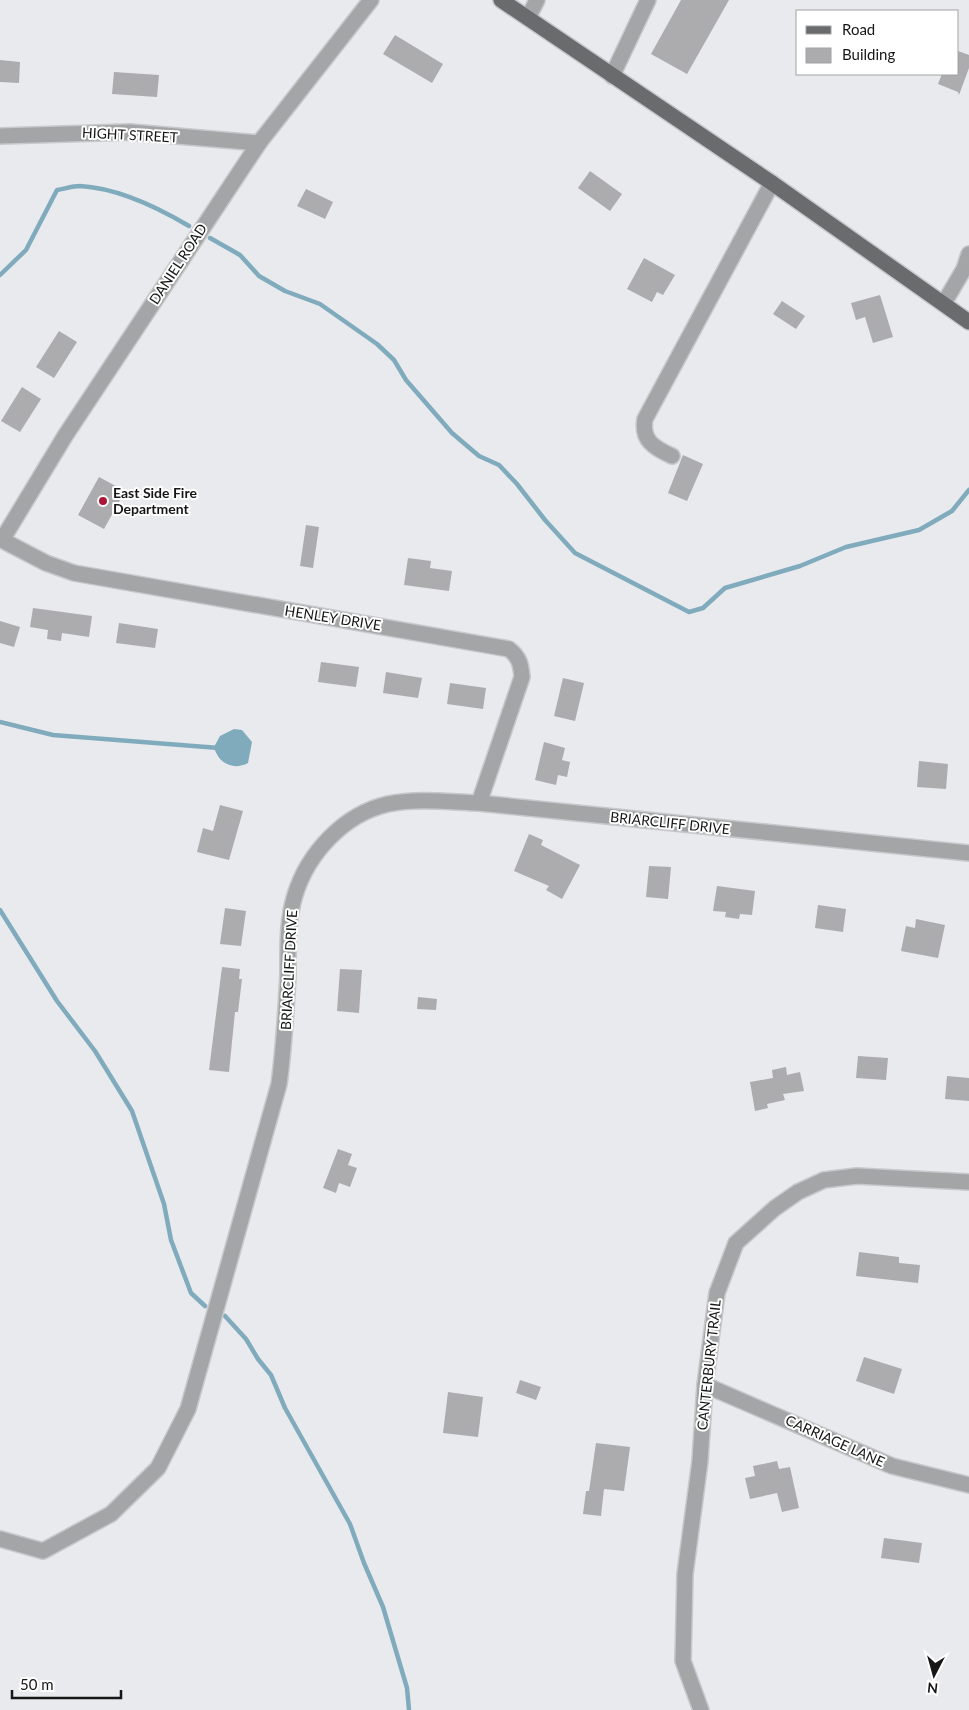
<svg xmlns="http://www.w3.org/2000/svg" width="969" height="1710" viewBox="0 0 969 1710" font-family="Lato,sans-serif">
  <rect width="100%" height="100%" fill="#e9eaee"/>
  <path fill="#80abbc" d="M234 729 242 730 252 742 248 763C233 771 218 763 214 747L220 736Z"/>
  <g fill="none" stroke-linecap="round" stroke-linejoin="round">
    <g stroke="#80abbc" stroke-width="4.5">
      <path d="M210 238 240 255 259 276 285 291 320 304 377 344 394 360 406 380 452 433 479 456 499 465 517 484 545 520 575 553 689 612 703 608 725 588 800 566 846 547 919 530 952 511 969 490"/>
      <path d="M0 275 26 250 57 190C64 189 72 186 80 186 117 188 157 207 189 226"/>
      <path d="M0 722 53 735 219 748"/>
      <path d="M0 910 57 1001 95 1051 132 1111 164 1204 171 1240 191 1293 205 1306"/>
      <path d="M225 1316 246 1339 258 1359 271 1375 285 1408 350 1524 364 1563 383 1607 407 1688 409 1710"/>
    </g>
  </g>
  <g fill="#acacaf">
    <path d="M681 0H729L687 74 651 54Z"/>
    <path d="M395 35 443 64 432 83 383 54Z"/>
    <path d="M958 51 969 55V68L959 95 958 92 938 84 942 74H958Z"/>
    <path d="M0 60 20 62 19 83 0 82Z"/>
    <path d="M114 72 159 75 157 97 112 94Z"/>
    <path d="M590 171 622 194 610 211 578 188Z"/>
    <path d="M306 189 333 202 325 219 297 206Z"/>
    <path d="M644 258 675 275 663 295 657 292 652 302 627 289Z"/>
    <path d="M880 295 893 337 873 343 865 317 856 320 851 303Z"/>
    <path d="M782 301 805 316 796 329 773 314Z"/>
    <path d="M59 331 77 342 54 378 36 367Z"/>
    <path d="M22 387 41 399 20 432 1 421Z"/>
    <path d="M683 455 703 464 687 501 668 493Z"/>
    <path d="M99 477 125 491 104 529 78 515Z"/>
    <path d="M306 525 319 527 313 568 300 566Z"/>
    <path d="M408 558 431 561 430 568 452 571 449 591 404 585Z"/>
    <path d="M33 608 92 616 89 637 62 633 61 641 47 639 48 630 30 627Z"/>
    <path d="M0 621 20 627 14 647 0 643Z"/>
    <path d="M119 623 158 629 155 648 116 643Z"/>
    <path d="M321 662 359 667 356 687 318 682Z"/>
    <path d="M386 672 422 678 418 698 383 693Z"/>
    <path d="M563 678 584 683 575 721 554 716Z"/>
    <path d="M450 683 486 688 483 709 447 704Z"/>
    <path d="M544 742 565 748 562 760 570 762 567 777 558 775 556 785 535 780Z"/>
    <path d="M919 761 948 764 946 789 917 787Z"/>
    <path d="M220 805 243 811 229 860 197 852 203 828 213 831Z"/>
    <path d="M529 834 543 840 541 845 580 865 562 899 546 890 549 886 514 871Z"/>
    <path d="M649 866 671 867 668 899 646 897Z"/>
    <path d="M717 886 755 891 752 915 740 914 739 919 725 917 726 912 713 911Z"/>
    <path d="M818 905 846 909 843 932 815 928Z"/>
    <path d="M225 908 246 911 241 946 220 944Z"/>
    <path d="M916 919 945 925 938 958 901 951 906 926 915 928Z"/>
    <path d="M222 967 240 969 239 979H242L238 1012H235L229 1072 209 1070Z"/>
    <path d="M340 969 362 970 359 1013 337 1011Z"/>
    <path d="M418 997 437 999 436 1010 417 1009Z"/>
    <path d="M858 1056 888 1058 886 1080 856 1078Z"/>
    <path d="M786 1067 787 1075 800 1072 804 1091 783 1094 785 1100 767 1104 768 1108 755 1111 750 1082 773 1078 772 1070Z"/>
    <path d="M947 1076 969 1078V1101L945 1099Z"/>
    <path d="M338 1149 352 1154 348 1165 357 1168 350 1187 339 1183 336 1193 323 1188Z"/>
    <path d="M859 1252 899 1257V1263L920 1265 918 1283 856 1276Z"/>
    <path d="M864 1357 902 1369 894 1394 856 1381Z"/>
    <path d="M520 1380 541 1387 536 1400 516 1393Z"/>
    <path d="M448 1392 483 1397 478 1437 443 1433Z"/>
    <path d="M596 1443 630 1447 624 1491 604 1489 601 1516 583 1514 586 1491H589Z"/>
    <path d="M777 1461 779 1469 790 1467 799 1508 782 1512 777 1493 750 1499 745 1478 755 1476 753 1466Z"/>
    <path d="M884 1538 922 1543 919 1563 881 1558Z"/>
  </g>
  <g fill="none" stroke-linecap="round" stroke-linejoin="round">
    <defs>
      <g id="minor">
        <path d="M528 18 537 0"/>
        <path d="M612 76 648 0"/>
        <path d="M0 136 130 132 259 143"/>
        <path d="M944 303 964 269 969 254"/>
        <path d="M672 456C654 448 641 440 645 419L772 183"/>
        <path d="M0 539 46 563 74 573 509 649C519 657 521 664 522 677L479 803"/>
        <path d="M2 540 65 436 259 143 371 0"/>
        <path d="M705 1385 892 1466 969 1485"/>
        <path d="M0 1539 43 1551 111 1514 158 1468 188 1409 279 1084C284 1048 286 1012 288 975 288 949 287 920 295 895 308 853 344 814 388 804 418 798 449 802 479 803L969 853"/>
        <path d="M701 1710 683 1661 685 1574 700 1461 705 1385 717 1293 736 1243 775 1208 798 1192 824 1180 857 1176 969 1182"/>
      </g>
      <path id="major" d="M501 0 772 183 969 322"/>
    </defs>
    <use href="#minor" stroke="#c7c8cc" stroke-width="18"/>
    <use href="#major" stroke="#c7c8cc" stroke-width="18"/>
    <use href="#minor" stroke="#a3a5a6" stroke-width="15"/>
    <use href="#major" stroke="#696b6d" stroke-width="15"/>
  </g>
  <circle fill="#ac1638" stroke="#fff" stroke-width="2" cx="103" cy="501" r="5"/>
  <g text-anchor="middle" stroke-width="4" stroke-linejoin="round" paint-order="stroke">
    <g font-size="14" fill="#161617" stroke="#fff">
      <text transform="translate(130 135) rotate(3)" y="5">HIGHT STREET</text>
      <text transform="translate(178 264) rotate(-57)" y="5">DANIEL ROAD</text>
      <text transform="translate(333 618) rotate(9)" y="5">HENLEY DRIVE</text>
      <text transform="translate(670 823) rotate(6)" y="5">BRIARCLIFF DRIVE</text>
      <text transform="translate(289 970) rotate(-87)" y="5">BRIARCLIFF DRIVE</text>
      <text transform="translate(709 1365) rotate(-84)" y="5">CANTERBURY TRAIL</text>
      <text transform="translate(835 1441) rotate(24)" y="5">CARRIAGE LANE</text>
    </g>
    <g font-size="14" font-weight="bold" fill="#161617" stroke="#fff" text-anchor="start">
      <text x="113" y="498">East Side Fire<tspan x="113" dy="16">Department</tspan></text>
    </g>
  </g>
  <rect x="796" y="10" width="162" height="65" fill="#ffffff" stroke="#a2a2a2"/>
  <rect x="806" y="26" width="25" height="8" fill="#696b6d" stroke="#a2a2a2"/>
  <text x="842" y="35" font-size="15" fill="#161617">Road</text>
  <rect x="806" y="48" width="25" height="15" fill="#acacaf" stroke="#a2a2a2"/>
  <text x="842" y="60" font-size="15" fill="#161617">Building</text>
  <g transform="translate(934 1675) rotate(186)" stroke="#ffffff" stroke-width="4" paint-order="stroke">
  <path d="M0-4L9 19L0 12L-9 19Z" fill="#161617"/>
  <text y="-8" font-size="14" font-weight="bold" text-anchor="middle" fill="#161617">N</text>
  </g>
  <path d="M12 1690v8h109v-8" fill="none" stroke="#161617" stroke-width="2.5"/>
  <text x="20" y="1690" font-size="15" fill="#161617" stroke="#ffffff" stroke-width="4" paint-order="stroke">50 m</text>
</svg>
